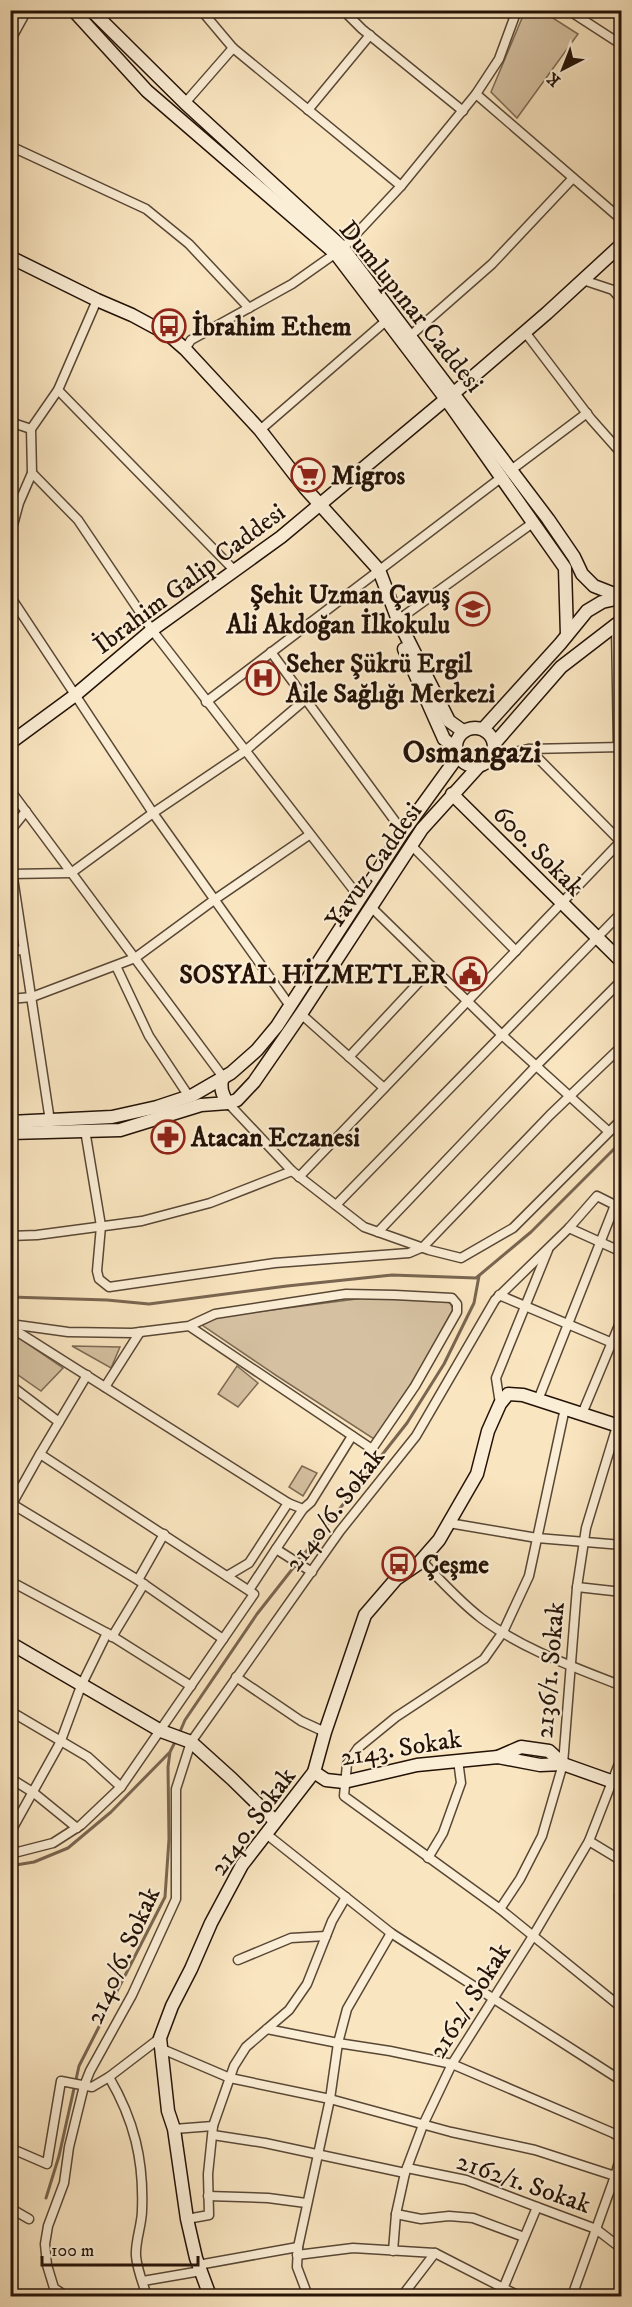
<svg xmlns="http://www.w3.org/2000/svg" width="632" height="2307" viewBox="0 0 632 2307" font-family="'IM FELL DW Pica',serif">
  <rect width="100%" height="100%" fill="#f9e5c0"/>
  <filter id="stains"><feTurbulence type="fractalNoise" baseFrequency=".00333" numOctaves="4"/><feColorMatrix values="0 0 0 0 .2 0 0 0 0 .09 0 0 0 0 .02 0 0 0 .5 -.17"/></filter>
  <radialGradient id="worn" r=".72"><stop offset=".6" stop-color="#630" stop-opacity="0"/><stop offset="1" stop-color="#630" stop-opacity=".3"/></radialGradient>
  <g fill="#d5c1a1" stroke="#7c6a54" stroke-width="1.5">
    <path d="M525 11H542L578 34 517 118 491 92Z"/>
    <path d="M364 1298 443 1301 450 1303 453 1309 419 1372 374 1439 277 1376 202 1325 218 1317Z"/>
    <path d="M11 1334H13L63 1368 41 1391 11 1370Z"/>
    <path d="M72 1346 120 1347 111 1368Z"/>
    <path d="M237 1366 258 1383 238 1407 218 1394Z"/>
    <path d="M302 1466 317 1473 303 1496 289 1487Z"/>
  </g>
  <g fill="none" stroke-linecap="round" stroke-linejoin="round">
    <g stroke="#796550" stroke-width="3">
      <path d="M10 1297 107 1300 149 1304 287 1286 392 1275 476 1278 531 1232 622 1141"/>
      <path d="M179 1734 185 1720 257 1614 407 1423 444 1364 474 1303 479 1276"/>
      <path d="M10 1866 34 1862 68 1848 111 1812 169 1753"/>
      <path d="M46 2198 59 2156 79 2066 165 1897 169 1839 168 1767 170 1752 176 1740"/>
    </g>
    <defs>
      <g id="street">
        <path d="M201 10 233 48 401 186"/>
        <path d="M343 10 362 29 463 111"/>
        <path d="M568 10 622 45"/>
        <path d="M10 41 27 10"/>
        <path d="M476 94 622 220"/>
        <path d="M185 103 233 48"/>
        <path d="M308 110 370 35"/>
        <path d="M10 146 146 209 189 244 249 308"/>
        <path d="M583 280 613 290 622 289"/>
        <path d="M613 290 622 301"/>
        <path d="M525 332 591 419 622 454"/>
        <path d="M410 336 492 264 573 178"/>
        <path d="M185 349 191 340 292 284 343 248 401 186 476 94 499 59 517 10"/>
        <path d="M58 390 235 571"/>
        <path d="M10 422 31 429"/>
        <path d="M260 430 387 320"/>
        <path d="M511 470 587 413"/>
        <path d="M32 473 31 429 58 390 97 300"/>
        <path d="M10 536 19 503 32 473 78 520 152 630 359 897 363 892"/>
        <path d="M10 596 153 813 290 1006"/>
        <path d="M398 620 534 522"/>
        <path d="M616 625 618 747"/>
        <path d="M271 652 403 832"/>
        <path d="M206 702 502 477"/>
        <path d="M529 749 620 841"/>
        <path d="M491 757 529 749 622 747"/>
        <path d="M10 790 223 1077"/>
        <path d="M10 831 26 811"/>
        <path d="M411 845 516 951"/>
        <path d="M10 858 50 1121"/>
        <path d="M10 874 71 873 153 813 245 751 306 699"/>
        <path d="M371 907 502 1035 608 1131"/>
        <path d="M10 951 23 950"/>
        <path d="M116 966 149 1036 188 1095"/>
        <path d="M10 999 32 997 135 958 214 900 309 835"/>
        <path d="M301 1014 384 1088"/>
        <path d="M349 1057 433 967"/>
        <path d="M228 1103 292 1171 364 1227 429 1250 461 1258 513 1228 622 1119"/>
        <path d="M85 1130 101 1226 97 1271 99 1279 109 1287 275 1263 409 1253 423 1247 550 1115 622 1046"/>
        <path d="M299 1177 622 840"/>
        <path d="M336 1205 622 912"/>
        <path d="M569 1228 622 1252"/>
        <path d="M378 1232 537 1065 622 980"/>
        <path d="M10 1236 37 1235 142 1221 210 1203 292 1171"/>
        <path d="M499 1295 622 1347"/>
        <path d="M10 1324 68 1332 132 1333 189 1326 215 1314 346 1294 395 1295 452 1298 457 1304V1312L415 1386 372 1449 189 1326"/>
        <path d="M10 1327 288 1503 249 1563 227 1576"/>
        <path d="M10 1385 59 1422"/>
        <path d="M105 1387 140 1332"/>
        <path d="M500 1404 496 1378 548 1250"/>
        <path d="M565 1408 529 1576 503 1632 484 1659 396 1717 358 1748 347 1764 344 1796 500 1909 622 2008"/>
        <path d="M582 1414 622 1318"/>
        <path d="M40 1454 87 1375"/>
        <path d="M10 1503 12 1504 40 1454 254 1594 121 1787 81 1825 53 1843 10 1854"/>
        <path d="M288 1503 303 1509 311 1502 352 1436"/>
        <path d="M12 1504 138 1580 223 1639"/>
        <path d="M449 1523 537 1538 622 1545"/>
        <path d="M276 1549 303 1509"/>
        <path d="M421 1560C440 1580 459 1601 481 1618 522 1649 574 1667 622 1686"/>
        <path d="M138 1580 164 1534"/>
        <path d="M10 1581 107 1633 81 1686 60 1743 10 1833"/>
        <path d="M577 1587 622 1592"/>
        <path d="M249 1590 276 1549 312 1572"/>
        <path d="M107 1633 191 1686"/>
        <path d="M112 1637 144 1584"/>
        <path d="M236 1677 301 1721 325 1732"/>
        <path d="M10 1711 88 1757 121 1787"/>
        <path d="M10 1778 34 1793 77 1828"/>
        <path d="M265 1833 391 1933 622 2081"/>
        <path d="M589 1841 622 1861"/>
        <path d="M428 1858 443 1833 461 1783 458 1760"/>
        <path d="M622 1884 619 1896 622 1916"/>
        <path d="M500 1909 520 1879 542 1836 563 1764 577 1587 586 1528 617 1426"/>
        <path d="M238 1960 291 1938 326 1936"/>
        <path d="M267 2029 338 2043 347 2009 391 1933"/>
        <path d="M162 2049 230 2078 330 2099 451 2132 535 2150 615 2176"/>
        <path d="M174 2129 213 2126"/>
        <path d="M213 2135 265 2143 405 2173"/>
        <path d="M10 2148 47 2164 61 2081 92 2087 109 2077"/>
        <path d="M407 2168 466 2180 537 2207 596 2229 622 2249"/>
        <path d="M208 2196 268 2198 306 2203"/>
        <path d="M10 2208 29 2219"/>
        <path d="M396 2214 421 2219 449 2216 473 2218 524 2237"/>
        <path d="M187 2219 209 2215 208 2174 213 2126 234 2066 246 2047 289 2010 307 1984 332 1921 346 1897"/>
        <path d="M393 2251 396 2214 405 2173 423 2125 452 2064 533 1936 589 1841 622 1756"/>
        <path d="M297 2255 353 2248 435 2253 519 2296"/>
        <path d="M198 2265 298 2247"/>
        <path d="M143 2281 201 2271"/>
        <path d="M66 2296 54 2288 47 2265 45 2244 48 2226 64 2183 69 2147 84 2086 90 2071 132 1995 176 1899V1789L191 1742 340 1531 416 1436 495 1300 569 1228 597 1196 615 1205 538 1400"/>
        <path d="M147 2296C143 2284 137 2269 136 2256 135 2241 142 2225 142 2210 144 2160 134 2120 109 2077L160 2038"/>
        <path d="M308 2296 297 2267 298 2247 330 2099 338 2043 390 2051 452 2064 613 2133 622 2139"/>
        <path d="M402 2296 435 2253"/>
        <path d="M500 2296 537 2207"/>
        <path d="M572 2296 615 2176 622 2152"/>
      </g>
      <g id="secondary">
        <path d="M73 10 147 91 336 254 446 399 565 568 567 635"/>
        <path d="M91 10 185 103 343 248 548 519 574 557 582 574 594 586 622 597"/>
        <path d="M10 257 97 300 132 315 169 335 185 349 260 430 305 488 379 570 398 620 449 721 463 731"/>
        <path d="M454 393 547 313 622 244"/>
        <path d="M404 649 444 739 456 749"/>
        <circle cx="475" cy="747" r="19"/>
        <path d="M483 729 560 644 587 611 602 602 620 598"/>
        <path d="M10 743 74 696 152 630 281 537 446 399"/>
        <path d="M494 744 561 667 622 620"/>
        <path d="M452 794 622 962"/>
        <path d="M223 1077C219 1087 222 1095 228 1103"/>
        <path d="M10 1122 112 1117 157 1107 193 1095 231 1073 257 1050 277 1026 403 832 458 756"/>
        <path d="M10 1133 120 1130 201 1105 228 1103 237 1100 254 1082 301 1014 422 829 479 766"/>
        <path d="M10 1643 161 1731 191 1742 232 1779 275 1821"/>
        <path d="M498 1757 521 1747 549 1751 563 1764"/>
        <path d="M314 1772 326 1780 344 1782 417 1765 498 1757 540 1765 563 1764 622 1785"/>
        <path d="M210 2296 196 2258 187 2219 174 2129 168 2111 160 2038 172 2006 191 1969 211 1923 242 1865 314 1772 325 1732 365 1615 396 1579 418 1564 439 1540 477 1474 488 1431 500 1404 508 1394 523 1395 622 1427"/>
      </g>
    </defs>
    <use href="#street" stroke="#594735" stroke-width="11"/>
    <use href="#secondary" stroke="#241207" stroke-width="15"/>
    <use href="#street" stroke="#fbeed6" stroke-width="8"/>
    <use href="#secondary" stroke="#fbeed6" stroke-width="12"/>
  </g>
  <defs>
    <symbol id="bus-ring" viewBox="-11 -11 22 22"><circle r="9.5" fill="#fbeed6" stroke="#8f2418" stroke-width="1.5"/><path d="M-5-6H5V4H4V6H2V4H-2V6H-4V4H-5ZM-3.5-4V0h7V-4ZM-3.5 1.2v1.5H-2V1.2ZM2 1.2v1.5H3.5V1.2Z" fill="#8f2418"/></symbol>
    <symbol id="supermarket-ring" viewBox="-11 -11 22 22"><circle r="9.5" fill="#fbeed6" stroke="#8f2418" stroke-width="1.5"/><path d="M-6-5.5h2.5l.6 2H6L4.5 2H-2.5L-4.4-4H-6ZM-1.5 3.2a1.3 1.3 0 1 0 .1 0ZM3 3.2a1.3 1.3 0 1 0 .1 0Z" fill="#8f2418"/></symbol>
    <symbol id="school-ring" viewBox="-11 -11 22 22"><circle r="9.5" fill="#fbeed6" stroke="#8f2418" stroke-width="1.5"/><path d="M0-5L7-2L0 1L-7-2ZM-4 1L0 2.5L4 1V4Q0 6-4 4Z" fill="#8f2418"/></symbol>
    <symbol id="hospital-ring" viewBox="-11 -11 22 22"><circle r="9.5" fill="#fbeed6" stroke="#8f2418" stroke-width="1.5"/><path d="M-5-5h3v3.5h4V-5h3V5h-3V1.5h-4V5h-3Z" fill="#8f2418"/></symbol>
    <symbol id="civic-ring" viewBox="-11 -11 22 22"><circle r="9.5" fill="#fbeed6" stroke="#8f2418" stroke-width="1.5"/><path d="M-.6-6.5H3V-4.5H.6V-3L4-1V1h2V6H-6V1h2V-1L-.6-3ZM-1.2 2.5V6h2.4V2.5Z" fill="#8f2418"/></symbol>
    <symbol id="pharmacy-ring" viewBox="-11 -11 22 22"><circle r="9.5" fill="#fbeed6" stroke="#8f2418" stroke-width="1.5"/><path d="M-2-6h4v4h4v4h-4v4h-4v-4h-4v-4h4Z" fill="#8f2418"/></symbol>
  </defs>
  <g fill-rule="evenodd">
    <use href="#bus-ring" x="150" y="307" width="38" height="38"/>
    <use href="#supermarket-ring" x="289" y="456" width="38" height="38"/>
    <use href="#school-ring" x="454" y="590" width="38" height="38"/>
    <use href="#hospital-ring" x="244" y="659" width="38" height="38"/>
    <use href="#civic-ring" x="451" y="955" width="38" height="38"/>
    <use href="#pharmacy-ring" x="149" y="1118" width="38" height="38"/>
    <use href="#bus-ring" x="380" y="1545" width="38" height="38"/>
  </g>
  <g text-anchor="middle" stroke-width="4.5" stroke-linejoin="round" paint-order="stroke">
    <g font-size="26" fill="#241207" stroke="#fbeed6">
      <text transform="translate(412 306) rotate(51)" y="9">Dumlupınar Caddesi</text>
      <text transform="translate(189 578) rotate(-37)" y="9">İbrahim Galip Caddesi</text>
      <text transform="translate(539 850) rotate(45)" y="9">600. Sokak</text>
      <text transform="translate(373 865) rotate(-55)" y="9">Yavuz Caddesi</text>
      <text transform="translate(334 1509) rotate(-53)" y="9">2140/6. Sokak</text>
      <text transform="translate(549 1670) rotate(-85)" y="9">2136/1. Sokak</text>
      <text transform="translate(401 1747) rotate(-9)" y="9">2143. Sokak</text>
      <text transform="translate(252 1821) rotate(-54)" y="9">2140. Sokak</text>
      <text transform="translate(122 1955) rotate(-66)" y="9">2140/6. Sokak</text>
      <text transform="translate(469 2000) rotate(-58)" y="9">2162/. Sokak</text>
      <text transform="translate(524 2182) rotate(19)" y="9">2162/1. Sokak</text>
    </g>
    <g font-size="26" font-weight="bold" fill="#241207" stroke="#fbeed6" text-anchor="start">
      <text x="192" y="335">İbrahim Ethem</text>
      <text x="331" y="484">Migros</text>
      <text x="450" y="603" text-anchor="end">Şehit Uzman Çavuş<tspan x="450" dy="30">Ali Akdoğan İlkokulu</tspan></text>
      <text x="286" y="672">Seher Şükrü Ergil<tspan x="286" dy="30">Aile Sağlığı Merkezi</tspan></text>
      <text x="447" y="983" text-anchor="end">SOSYAL HİZMETLER</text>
      <text x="191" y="1146">Atacan Eczanesi</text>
      <text x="422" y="1573">Çeşme</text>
    </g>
    <g font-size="32" font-weight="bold" fill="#241207" stroke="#fbeed6">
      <text x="472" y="762">Osmangazi</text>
    </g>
  </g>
  <rect width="632" height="2307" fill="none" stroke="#f9e5c0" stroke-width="36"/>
  <rect x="12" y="12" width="608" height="2283" fill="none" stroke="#241207" stroke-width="3"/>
  <rect x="18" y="18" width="596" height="2271" fill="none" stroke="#241207" stroke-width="1.5"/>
  <g transform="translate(563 69) rotate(222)" stroke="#fbeed6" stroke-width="4.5" paint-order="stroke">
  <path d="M0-4.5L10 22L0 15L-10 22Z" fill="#241207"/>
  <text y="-9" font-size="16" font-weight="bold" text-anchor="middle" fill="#241207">K</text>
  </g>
  <path d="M42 2256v9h156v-9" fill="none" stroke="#241207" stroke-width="3"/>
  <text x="51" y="2256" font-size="18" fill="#241207" stroke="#fbeed6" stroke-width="4.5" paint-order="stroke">100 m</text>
  <rect width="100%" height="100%" filter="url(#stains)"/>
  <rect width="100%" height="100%" fill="url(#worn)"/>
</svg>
